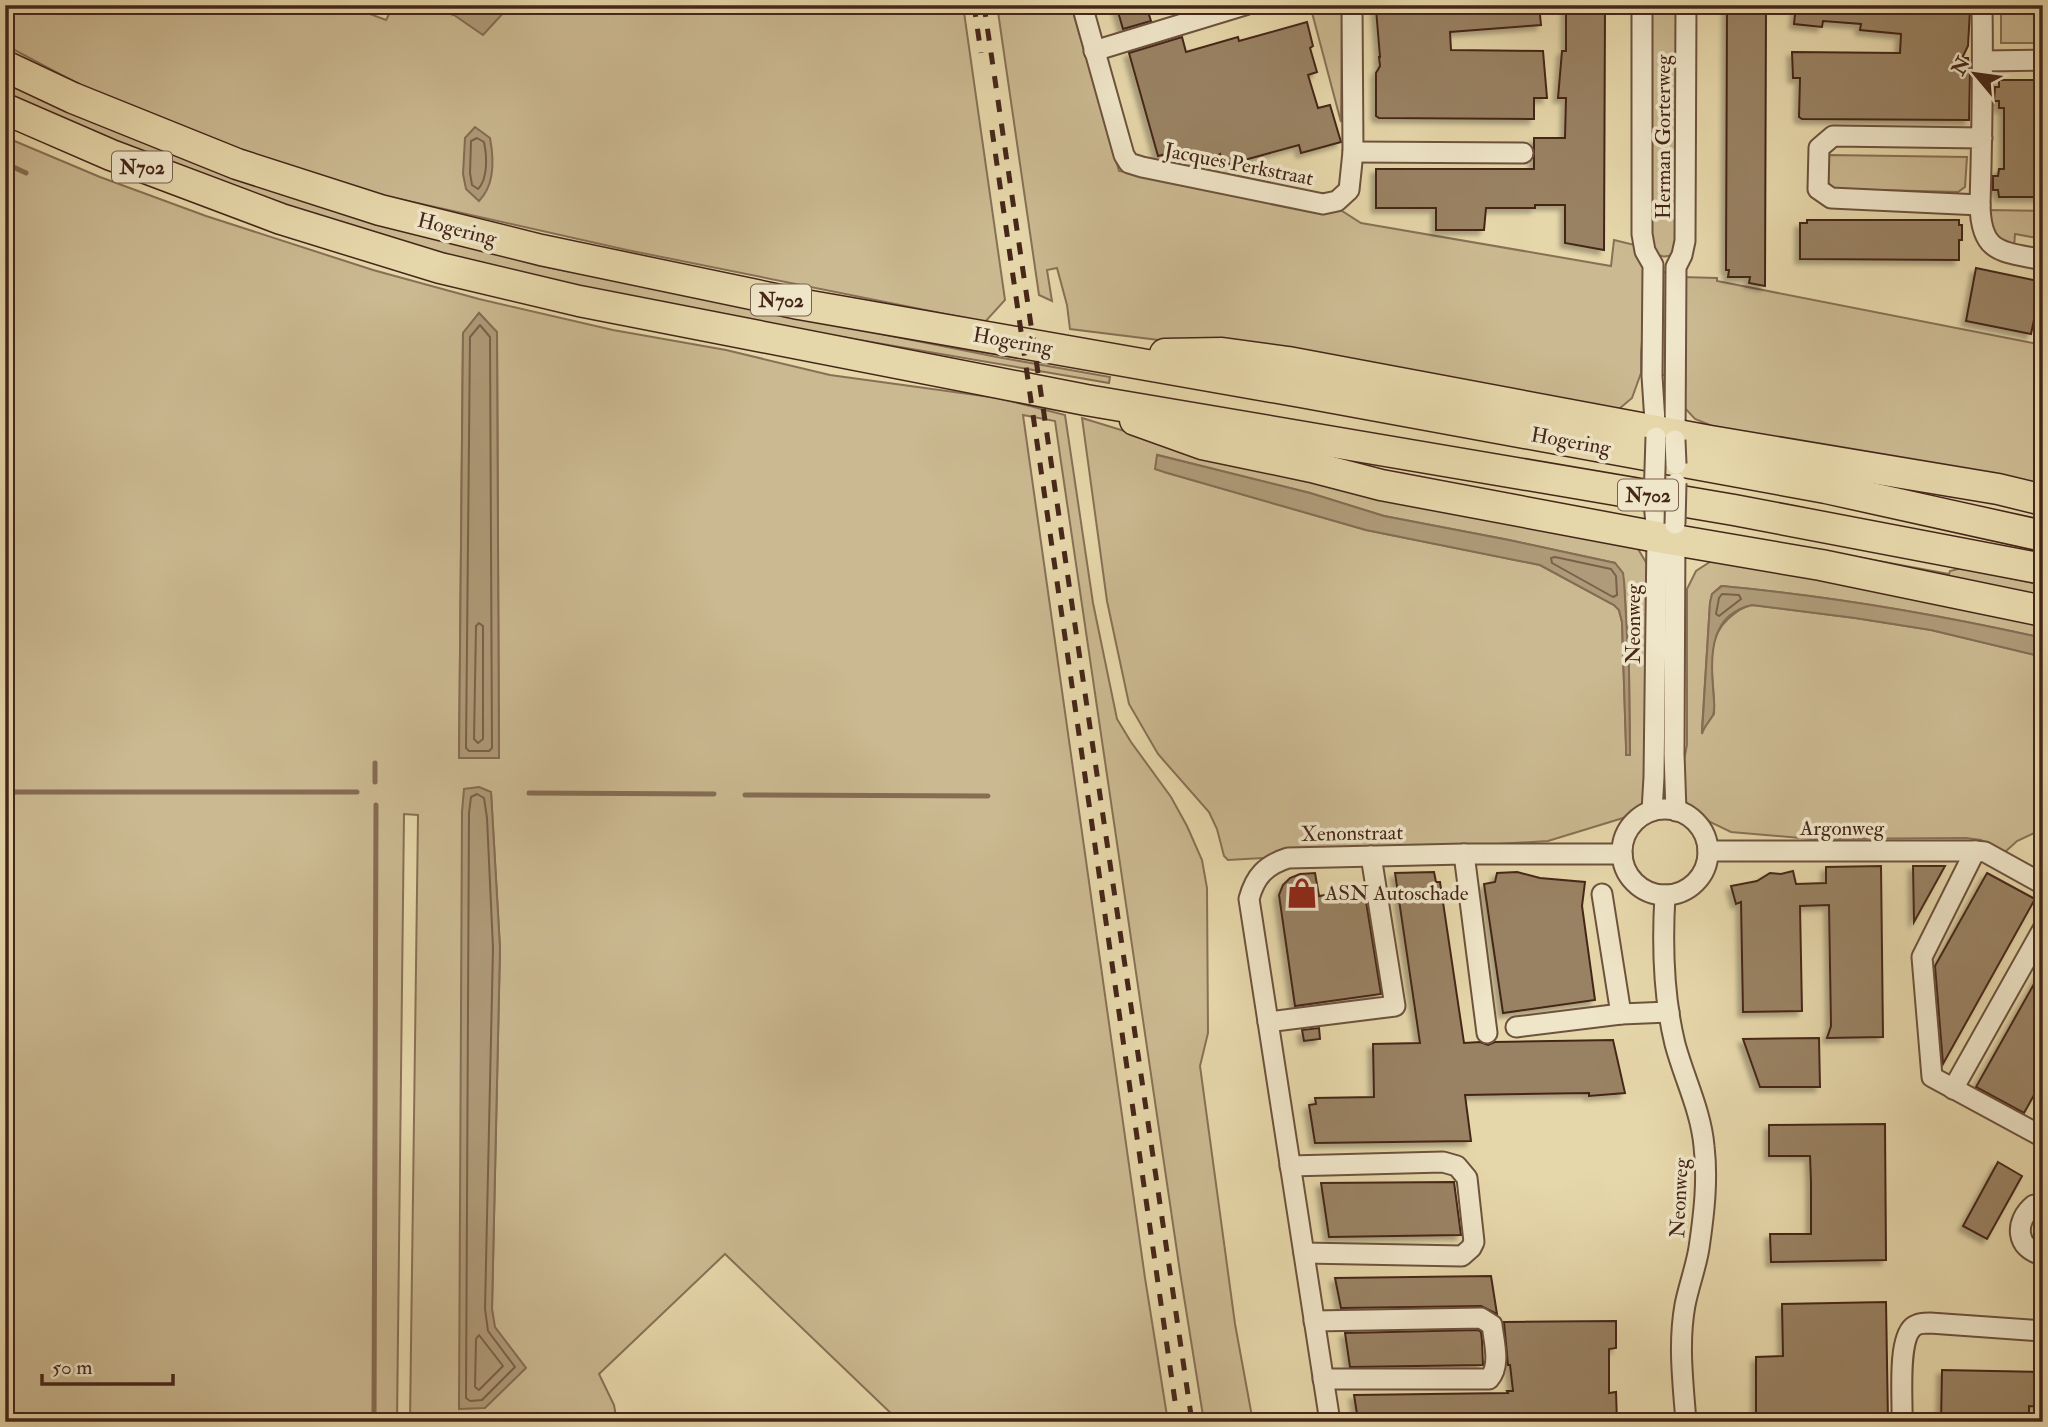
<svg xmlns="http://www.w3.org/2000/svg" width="2048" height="1427" viewBox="0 0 2048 1427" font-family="'IM FELL Double Pica',serif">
  <defs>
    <filter id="shadow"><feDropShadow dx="-4.5" dy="4.5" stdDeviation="2" flood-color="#0004"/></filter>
  </defs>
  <rect width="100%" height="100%" fill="#e6d7aa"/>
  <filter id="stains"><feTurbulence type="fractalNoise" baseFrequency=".00286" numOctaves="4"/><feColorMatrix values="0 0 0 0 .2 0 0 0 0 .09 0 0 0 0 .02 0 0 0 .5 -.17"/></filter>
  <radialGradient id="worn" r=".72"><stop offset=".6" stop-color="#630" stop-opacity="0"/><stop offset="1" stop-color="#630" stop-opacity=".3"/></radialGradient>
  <g fill="#cbb991" stroke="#887055" stroke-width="2" fill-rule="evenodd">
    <path d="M5 5H346L386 20 394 5H468L454 15 505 10 496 5H963L1005 300 985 322 627 250 377 194 197 135 101 96 5 45Z"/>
    <path d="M997 5H1071L1119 171 1342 211 1361 223 1611 266 1614 240 1639 246 1647 281 1641 353V373L1632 398 1619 409 1183 343 1070 329 1067 305 1057 268 1047 270 1052 301 1039 295Z"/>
    <path d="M1310 5H1342L1341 122Z"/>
    <rect x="2001" y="5" width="42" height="38"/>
    <path d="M1666 6 1673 8 1679 14 1680 243 1675 253C1663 260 1657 256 1650 245L1651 16 1654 10Z"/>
    <path d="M5 79 370 218 537 265 997 357 1110 377 1109 383 615 298 365 233 183 174 5 98Z"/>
    <path d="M5 137 100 177 206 216 373 270 479 299 613 330 726 350 830 375 998 398 1065 415 1093 603 1117 719 1131 742 1171 797 1187 826 1202 860 1207 888 1208 1033 1200 1066 1235 1324 1253 1422H1204L1180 1272 1055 421 1023 415 1145 1278 1168 1422H900L725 1254 599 1374 614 1405 617 1422H410L418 815 404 814 397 1422H5ZM479 313 497 333 499 758H459L463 333ZM491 792 500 948 492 1309 494 1327 460 1409Z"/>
    <path d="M1829 155 1967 157 1965 187 1958 192 1835 189 1828 183Z"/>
    <path d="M1988 210 2043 211V239L2015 234 2014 247 1996 239Z"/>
    <path d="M1662 272H1668L1670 346 1666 375H1660Z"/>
    <path d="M1682 277 1717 278V281L2043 345V491L1982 474 1712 426 1695 419 1683 406Z"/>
    <path d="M1082 418 1144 437 1635 544 1647 564 1646 801 1623 818 1548 841 1228 860 1224 856 1217 829 1209 812 1158 754 1129 704 1107 601ZM1158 455 1310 493 1384 516 1509 540 1615 563 1624 581 1629 671 1630 754 1626 755V746L1622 622 1619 610 1614 605 1540 565 1366 530 1164 472Z"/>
    <path d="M1846 555 1949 574 1950 571 1962 568 2043 585V606Z"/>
    <path d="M1716 558 2043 618V638C1936 614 1830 596 1721 586L1712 594 1710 603 1702 729 1714 714C1716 681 1701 644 1728 619 1736 612 1742 607 1752 605L1855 618 1931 630 2043 657V829L2017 841 2005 852 1981 840 1966 838 1812 839 1731 832 1710 822 1683 800 1680 780 1687 745V589L1696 571Z"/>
  </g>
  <g fill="#af9b79" stroke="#856c53" stroke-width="2">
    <path d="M468 5H496L506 10 483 35 454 15Z"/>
    <path d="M475 127 490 138C494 159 495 185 479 201L466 189 463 174 465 138Z"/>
    <path d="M479 313 497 332 499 758H459L463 333Z"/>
    <path d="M1157 455 1310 493 1384 516 1509 540 1615 563 1623 573 1624 581 1629 671 1630 755H1626V747L1622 622 1619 610 1614 605 1540 565 1366 530 1164 472 1155 469Z"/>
    <path d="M1722 586C1830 596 1936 614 2043 638V657L1931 630 1855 618 1752 605C1711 614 1710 653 1713 687 1713 695 1716 707 1713 715 1710 721 1704 726 1702 734L1710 603 1712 594Z"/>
    <path d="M479 787 491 792 500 948 492 1309 495 1327 526 1368 485 1408 459 1409 462 812 464 789Z"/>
  </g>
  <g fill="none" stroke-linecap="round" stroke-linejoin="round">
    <g stroke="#7a6049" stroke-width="2">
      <path d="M477 138 484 142C487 156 488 179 478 189L472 185 470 173 471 141Z"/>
      <path d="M480 325 490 337 492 748 489 751H469L466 748 470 337Z"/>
      <path d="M1555 557 1611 569 1616 576 1617 595 1613 597 1552 563 1551 558Z"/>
      <path d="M1722 594 1739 595 1741 599 1719 616 1716 614 1719 598Z"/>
      <path d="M479 623 483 626V739L478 743 474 739 476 626Z"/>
      <path d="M477 794 484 798 487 818 493 948 485 1309 488 1331 515 1367 482 1400 470 1401 466 1398 469 813 471 797Z"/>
      <path d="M479 1335 503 1366 479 1390 475 1387 476 1339Z"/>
    </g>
    <g stroke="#856c53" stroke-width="5">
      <path d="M5 163 26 173"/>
      <path d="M375 782V763"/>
      <path d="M5 792H357"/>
      <path d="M529 793 714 794"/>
      <path d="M745 795 988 796"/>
      <path d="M374 1422 376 805"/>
    </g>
  </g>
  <g fill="#998264" stroke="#452619" stroke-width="2" filter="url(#shadow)">
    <path d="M1116 5H1146L1151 21 1123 29Z"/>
    <path d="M1416 5H1539L1541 25 1450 32 1451 50 1543 51 1547 98H1534V119L1379 118 1376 116V73L1380 66 1379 57H1380L1376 9Z"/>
    <path d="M1566 5H1605L1604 250 1565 243V205H1535V208H1486L1484 230H1436V208H1376V169H1534V138H1565L1566 98H1558L1562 51H1566Z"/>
    <path d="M1727 5H1766L1765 286 1749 283 1750 277H1728L1729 270H1726Z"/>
    <path d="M1796 5H1918L1970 10 1968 46 1962 58H1968L1970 71 1969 120 1802 119 1799 117 1800 78H1793L1792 52 1900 53 1901 34 1860 30 1861 24 1823 21 1822 27 1794 24Z"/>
    <path d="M1307 22 1313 46 1310 48 1317 72 1308 75 1318 108 1330 105 1341 142 1301 153 1299 145 1230 164 1222 163 1220 154 1199 166 1187 149 1158 156 1129 53 1182 37 1186 52 1238 37 1239 41Z"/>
    <path d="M1999 80H2043V197H1999L1998 190H1993V176H1998L1999 169H2004V108H1999V101H1994L1995 87H1999Z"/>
    <path d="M1807 220H1959V225H1962V240H1959V260L1800 259V223H1807Z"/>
    <path d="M1976 268 2043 282V312L2036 310 2031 334 1966 321Z"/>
    <path d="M1881 866 1883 1037 1827 1038 1831 1026 1829 905 1800 906 1802 1011 1743 1012 1741 902 1736 904 1731 886 1757 881 1770 873 1781 874 1793 871 1796 884 1826 883V867Z"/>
    <path d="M1913 866H1945L1914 922Z"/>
    <path d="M1434 872 1436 882H1440L1464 1043 1480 1042 1488 1045 1495 1042 1613 1040 1625 1093 1589 1096V1093L1465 1095 1471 1141 1315 1143 1309 1105 1316 1104 1315 1098 1374 1097 1373 1044 1420 1043 1395 873Z"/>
    <path d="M1517 872 1540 878 1585 882 1582 906 1595 1000 1503 1013 1484 884 1495 882 1497 873Z"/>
    <path d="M1315 873 1319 896 1364 889 1381 994 1295 1006 1279 895 1283 885 1290 878 1300 874Z"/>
    <path d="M1987 873 2035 899 1943 1064 1935 966Z"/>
    <path d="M2043 968V1079L2024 1113 1976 1087Z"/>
    <path d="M1319 1028 1320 1039 1304 1041 1302 1030Z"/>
    <path d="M1819 1038 1820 1087H1760L1743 1039Z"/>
    <path d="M1885 1124 1886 1260 1771 1262 1770 1234H1811V1182L1810 1156H1769V1125Z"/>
    <path d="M1998 1162 2022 1176 1987 1239 1963 1226Z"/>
    <path d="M1454 1182 1461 1235 1329 1237 1321 1183Z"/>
    <path d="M1491 1276 1497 1314 1481 1306 1341 1308 1335 1278Z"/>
    <path d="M1886 1302 1888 1422H1756V1357L1783 1356 1782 1304Z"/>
    <path d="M1616 1321V1348L1609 1349V1393L1616 1392 1617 1422H1444V1413L1357 1414 1354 1395 1508 1393 1507 1391H1513L1510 1365H1508L1504 1322Z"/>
    <path d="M1478 1330 1481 1332 1482 1341 1483 1365 1350 1367 1345 1333Z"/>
    <path d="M1942 1370 2043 1372V1407L2029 1406V1422H1941Z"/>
  </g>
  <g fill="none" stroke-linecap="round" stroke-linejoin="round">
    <defs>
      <g id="minor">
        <path d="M1082 5 1124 155 1129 163 1142 167 1323 204 1337 201 1349 190 1353 152 1352 5"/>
        <path d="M1642 5V234L1645 251 1653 265 1652 376 1656 437"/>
        <path d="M1094 51 1245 5"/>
        <path d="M1983 61 2043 60"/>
        <path d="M1982 138 1833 136 1819 148 1818 189 1831 198 1980 205C1982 138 1983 72 1982 5"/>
        <path d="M1353 152 1523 153"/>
        <path d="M1980 205C1981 254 2001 251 2043 260"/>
        <path d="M1675 440 1676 267 1682 255 1685 241 1686 5"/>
        <path d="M1675 528 1674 754 1676 811"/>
        <circle cx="1665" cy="852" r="43"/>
        <path d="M1652 811 1654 777 1657 537 1654 501"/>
        <path d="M1708 851H1975L1985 852 2043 884"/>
        <path d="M1975 851 1922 957 1932 1077 2043 1137"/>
        <path d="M1464 854 1487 1033"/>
        <path d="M1602 894 1621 1014"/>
        <path d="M1665 895C1662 945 1663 995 1675 1044 1684 1078 1701 1111 1704 1146 1708 1180 1704 1214 1699 1248 1696 1267 1689 1285 1685 1305 1678 1344 1683 1382 1686 1422"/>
        <path d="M1268 1022 1395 1006 1371 856"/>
        <path d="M1516 1027 1621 1014 1669 1012"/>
        <path d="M1953 1089 2043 929"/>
        <path d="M1290 1166 1443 1162 1457 1166 1467 1178 1474 1242 1471 1248 1462 1256 1304 1253"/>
        <path d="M2043 1205H2034C2014 1221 2015 1249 2043 1255"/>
        <path d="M1314 1321 1481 1318 1492 1325C1494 1342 1501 1366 1489 1379H1323"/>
        <path d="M1330 1422 1249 899C1255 876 1266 865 1288 858L1464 854H1622"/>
        <path d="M1902 1422C1903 1400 1897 1341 1913 1327 1918 1323 1924 1323 1930 1323L2043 1331"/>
      </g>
      <g id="highway">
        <path d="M5 66 73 98 237 164 380 210 541 250 799 304 1301 392 1826 488 2043 536"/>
        <path d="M5 109 111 155 281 219 440 268 579 301 1086 400 1734 510 2043 569"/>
        <path d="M1165 354 1222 353 1288 362 1710 441 1998 489 2043 500"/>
        <path d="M1135 420 1202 444 1312 467 1381 485 1657 537 1821 565 2043 611"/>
      </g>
    </defs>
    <use href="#minor" stroke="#6d523d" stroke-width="23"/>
    <use href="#highway" stroke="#452619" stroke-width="33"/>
    <use href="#minor" stroke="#efe5c8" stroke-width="19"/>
    <use href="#highway" stroke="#e6d7aa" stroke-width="30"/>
    <g stroke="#452619" stroke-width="5" stroke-dasharray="12 12" stroke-linecap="butt">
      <path d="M974 5 981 53"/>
      <path d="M984 5 1192 1422"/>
      <path d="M992 130 1178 1422"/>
    </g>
    <defs>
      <g id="minor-bridge">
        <path d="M1675 440 1676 464"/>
        <path d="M1654 501 1656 437"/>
        <path d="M1675 524 1676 483"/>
      </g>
    </defs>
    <use href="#minor-bridge" stroke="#6d523d" stroke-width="23" stroke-linecap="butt"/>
    <use href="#minor-bridge" stroke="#efe5c8" stroke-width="19"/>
  </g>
  <defs>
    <symbol id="shop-bare" viewBox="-9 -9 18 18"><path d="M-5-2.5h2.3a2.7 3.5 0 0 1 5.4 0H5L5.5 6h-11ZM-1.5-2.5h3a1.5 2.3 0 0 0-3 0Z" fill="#8f2418" stroke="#efe5c8" stroke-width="2.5" paint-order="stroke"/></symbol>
  </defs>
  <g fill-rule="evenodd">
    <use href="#shop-bare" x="1280" y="871" width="44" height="44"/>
  </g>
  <g text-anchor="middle" stroke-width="7" stroke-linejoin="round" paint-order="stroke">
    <g fill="#efe5c8" stroke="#785f4e" stroke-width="2">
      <rect x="112" y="151.5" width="60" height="31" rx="5"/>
      <rect x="751" y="284.5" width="60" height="31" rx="5"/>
      <rect x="1618" y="479.5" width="60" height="31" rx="5"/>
    </g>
    <g font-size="19" font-weight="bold" fill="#452619">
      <text x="142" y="174">N702</text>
      <text x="781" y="307">N702</text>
      <text x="1648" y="502">N702</text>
    </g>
    <g font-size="21" fill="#452619" stroke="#efe5c8">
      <text transform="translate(1663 137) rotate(-90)" y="7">Herman Gorterweg</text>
      <text transform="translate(1239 164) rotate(11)" y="7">Jacques Perkstraat</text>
      <text transform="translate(457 229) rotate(14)" y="7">Hogering</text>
      <text transform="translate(1013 341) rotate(10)" y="7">Hogering</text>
      <text transform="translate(1571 441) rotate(10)" y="7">Hogering</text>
      <text transform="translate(1633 624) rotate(-90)" y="7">Neonweg</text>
      <text x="1842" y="835">Argonweg</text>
      <text transform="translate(1352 833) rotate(-1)" y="7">Xenonstraat</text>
      <text transform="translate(1679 1198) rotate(-87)" y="7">Neonweg</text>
    </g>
    <g font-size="21" fill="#452619" stroke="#efe5c8" text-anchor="start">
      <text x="1325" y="900">ASN Autoschade</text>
    </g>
  </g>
  <rect width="2048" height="1427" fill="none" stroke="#e6d7aa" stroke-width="28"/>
  <rect x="7" y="7" width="2034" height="1413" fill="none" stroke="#452619" stroke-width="3.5"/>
  <rect x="14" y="14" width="2020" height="1399" fill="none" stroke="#452619" stroke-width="2"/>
  <g transform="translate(1975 74) rotate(299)" stroke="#efe5c8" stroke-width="5" paint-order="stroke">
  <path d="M0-5L12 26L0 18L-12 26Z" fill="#452619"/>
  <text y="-10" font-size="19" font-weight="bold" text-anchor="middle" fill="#452619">N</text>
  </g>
  <path d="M42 1374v10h131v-10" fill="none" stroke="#452619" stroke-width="3.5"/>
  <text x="52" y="1374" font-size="21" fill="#452619" stroke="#efe5c8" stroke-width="5" paint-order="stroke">50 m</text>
  <rect width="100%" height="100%" filter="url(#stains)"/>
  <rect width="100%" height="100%" fill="url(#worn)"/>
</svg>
